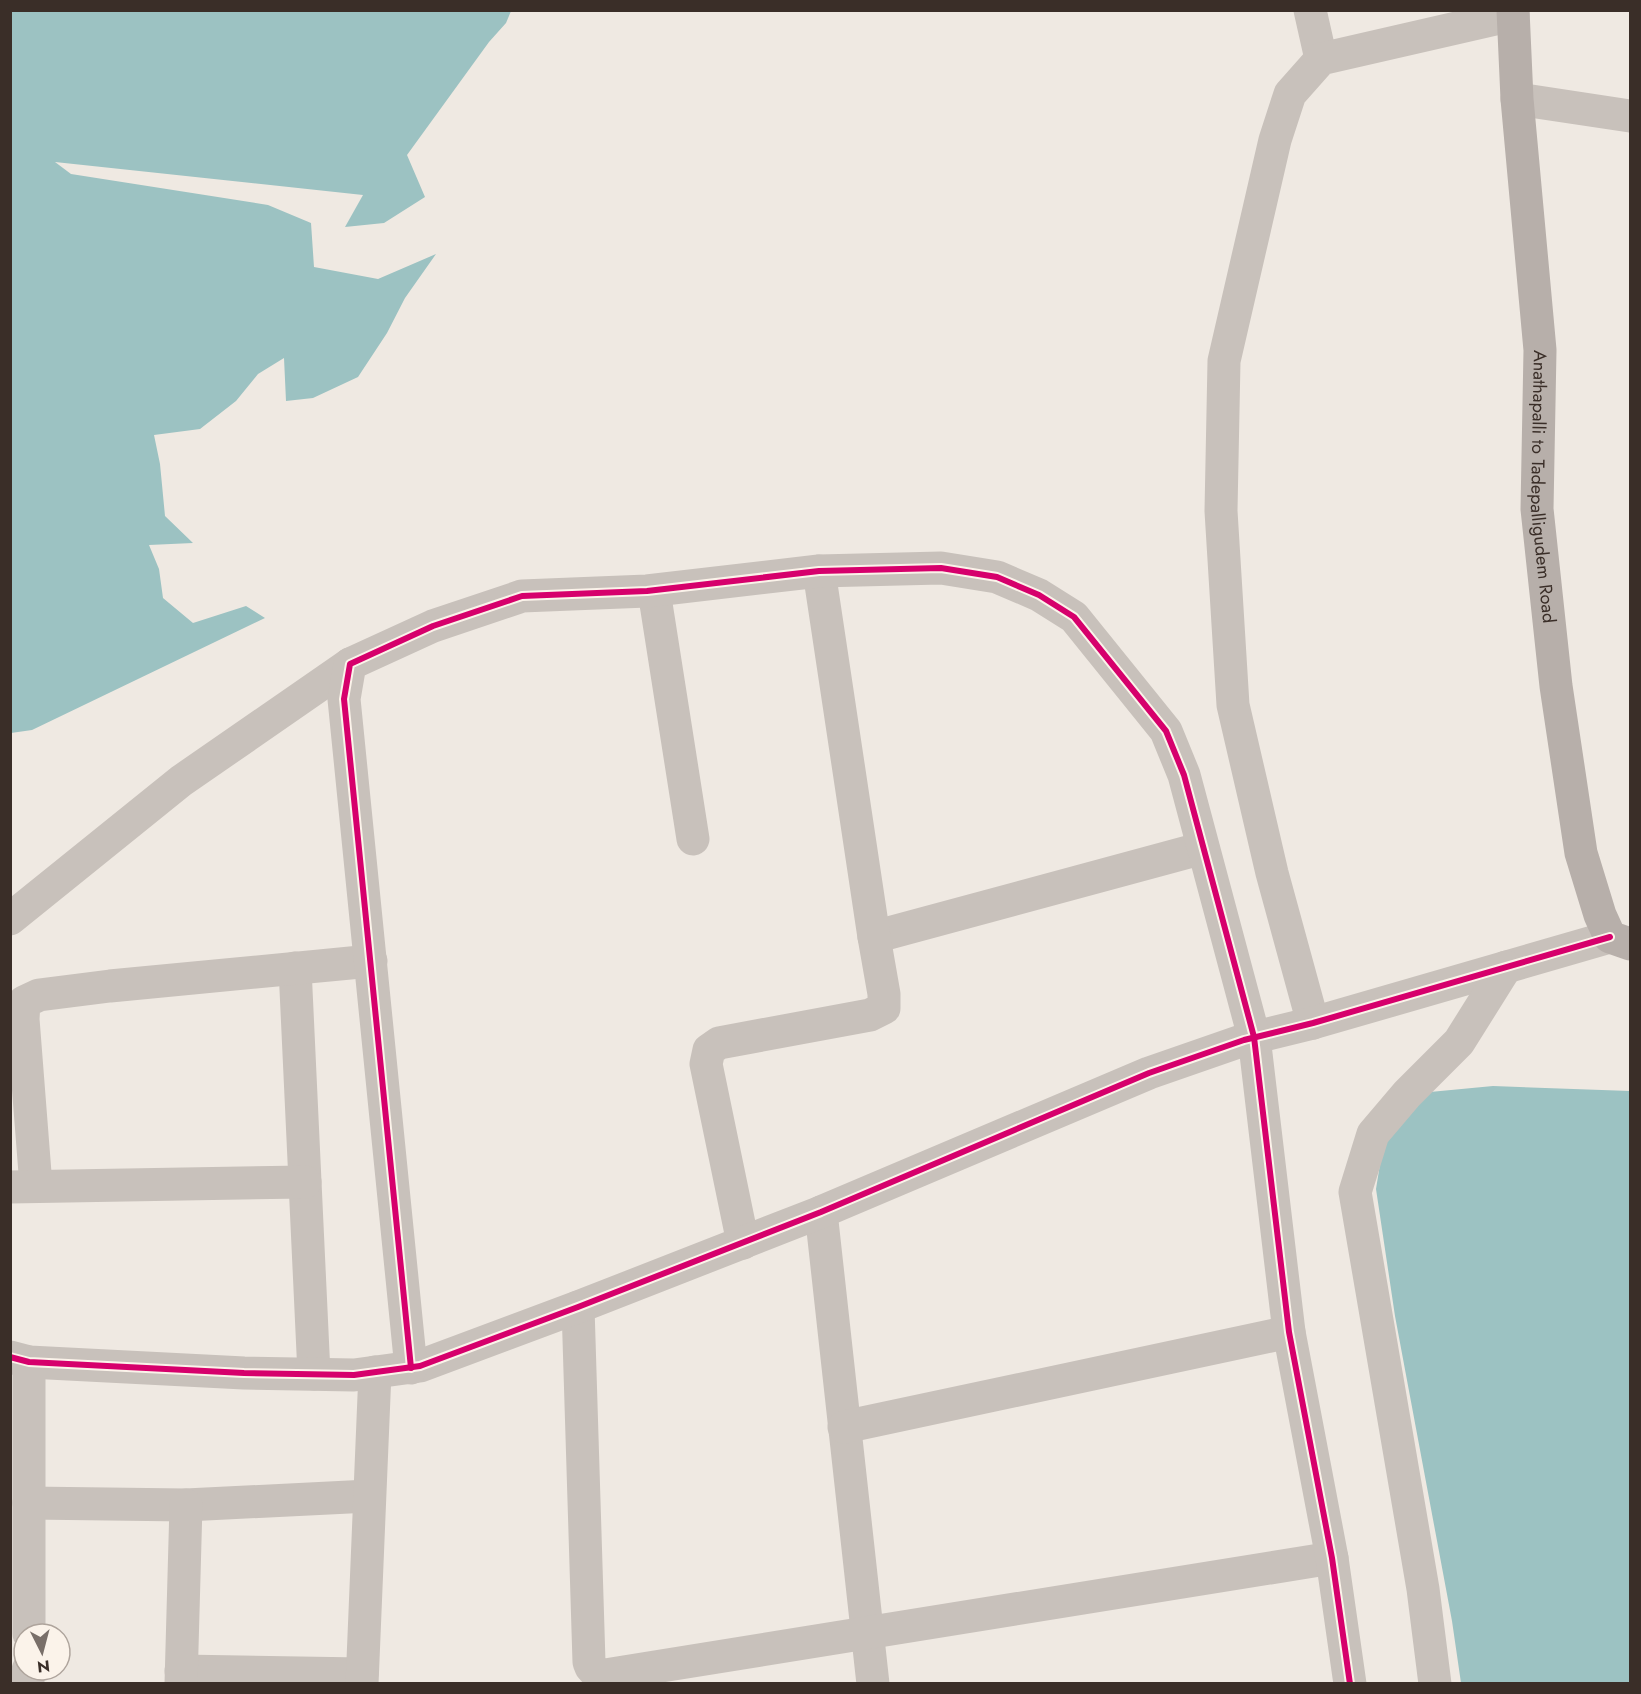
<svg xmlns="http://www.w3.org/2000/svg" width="1641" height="1694" viewBox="0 0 1641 1694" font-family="Jost,sans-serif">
  <rect width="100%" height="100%" fill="#efe9e2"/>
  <g fill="#9cc2c2">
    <path d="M10 11H511L506 23 489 42 407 155 425 197 384 223 345 227 363 195 55 162 71 174 268 205 311 223 314 267 378 279 436 254 405 298 387 333 358 377 313 398 286 401 284 358 258 374 236 401 200 429 154 435 160 464 165 516 193 543 149 545 159 569 163 598 193 623 246 606 265 618 32 730 11 733Z"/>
    <path d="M1493 1086 1630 1091V1683H1461L1452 1621 1395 1316 1376 1189 1386 1127 1430 1092Z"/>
  </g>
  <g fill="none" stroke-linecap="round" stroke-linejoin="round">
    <g stroke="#c8c1bb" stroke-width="33">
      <path d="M1310 10 1321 59"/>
      <path d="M1517 99 1630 116"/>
      <path d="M654 591 693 839"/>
      <path d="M10 919 181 781 350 664"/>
      <path d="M874 937 1203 848"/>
      <path d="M295 968 314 1374"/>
      <path d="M1313 1023 1272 873 1233 705 1221 511 1224 361 1275 140 1290 94 1321 59 1513 15"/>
      <path d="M36 1186 23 1019 24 1002 39 995 110 986 371 961"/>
      <path d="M10 1187 305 1182"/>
      <path d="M821 1212 873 1684"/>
      <path d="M743 1243 706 1064 709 1050 719 1043 870 1015 884 1008V994L874 937 819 571"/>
      <path d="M578 1307 589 1662 591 1667 599 1676 1332 1558"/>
      <path d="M10 1357 29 1362 244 1373 354 1375 420 1366 578 1307 821 1212 1149 1073 1244 1040 1313 1023 1610 937"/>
      <path d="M411 1368 344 699 350 664 433 626 522 596 647 591 819 571 941 568 997 577 1039 595 1074 617 1166 731 1184 775 1254 1037 1289 1332 1332 1558 1350 1684"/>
      <path d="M844 1427 1289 1332"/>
      <path d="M29 1503 186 1505 369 1496"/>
      <path d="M29 1634V1362"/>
      <path d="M181 1671 362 1674"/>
      <path d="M28 1684V1670"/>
      <path d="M181 1684 186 1505"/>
      <path d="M362 1684 375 1372"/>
      <path d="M1435 1684 1423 1589 1355 1192 1373 1134 1407 1094 1459 1042 1506 967"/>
    </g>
    <path stroke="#b7afaa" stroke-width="33" id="s1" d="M1513 10 1517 99 1540 350 1537 509 1556 686 1581 853 1600 915 1610 937 1630 944"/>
    <defs>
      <g id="cycleway">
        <path d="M10 1357 29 1362 244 1373 354 1375 420 1366 578 1307 821 1212 1149 1073 1244 1040 1313 1023 1610 937"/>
        <path d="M411 1368 344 699 350 664 433 626 522 596 647 591 819 571 941 568 997 577 1039 595 1074 617 1166 731 1184 775 1254 1037 1289 1332 1332 1558 1350 1684"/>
      </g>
    </defs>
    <use href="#cycleway" stroke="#fbf3ea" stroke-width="10"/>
    <use href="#cycleway" stroke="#d6006c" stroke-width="6"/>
  </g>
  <g text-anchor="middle" stroke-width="4.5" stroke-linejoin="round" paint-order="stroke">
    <g font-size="18" fill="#3a2e28" stroke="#fbf3ea">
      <text dy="6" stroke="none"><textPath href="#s1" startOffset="478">Anathapalli to Tadepalligudem Road</textPath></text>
    </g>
  </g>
  <rect width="1641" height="1694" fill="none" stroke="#3a2e28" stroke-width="24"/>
  <g transform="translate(42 1652) rotate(174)"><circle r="28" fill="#fbf3ea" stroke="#aea49c" stroke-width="1.5"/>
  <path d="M0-4.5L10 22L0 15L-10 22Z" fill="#796f69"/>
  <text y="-9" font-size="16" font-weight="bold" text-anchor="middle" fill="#3a2e28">N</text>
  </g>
</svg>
